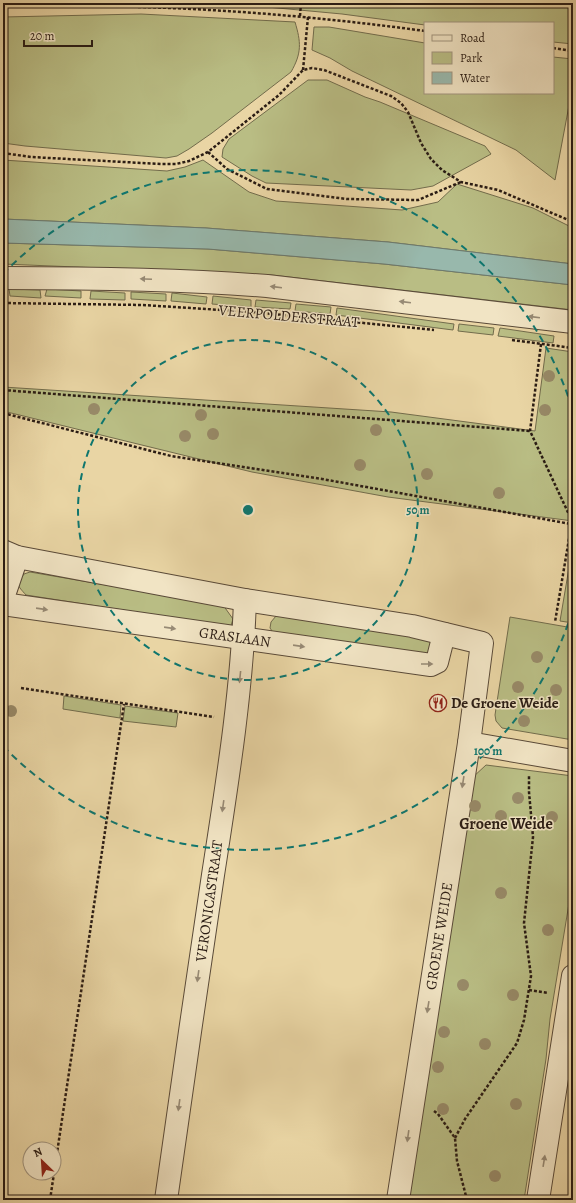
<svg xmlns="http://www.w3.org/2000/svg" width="576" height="1203" viewBox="0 0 576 1203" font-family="Alegreya,serif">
  <rect width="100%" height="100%" fill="#e9d5a4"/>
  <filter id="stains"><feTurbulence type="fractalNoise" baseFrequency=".005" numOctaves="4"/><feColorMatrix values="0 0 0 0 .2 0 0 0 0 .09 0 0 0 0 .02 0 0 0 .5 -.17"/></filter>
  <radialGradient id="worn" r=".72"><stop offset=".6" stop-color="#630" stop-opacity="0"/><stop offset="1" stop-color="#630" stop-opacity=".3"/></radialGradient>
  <g fill="#b9bd84" stroke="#726c4c">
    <path d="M224 3H573V44L553 42V23H425V25L342 14Z"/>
    <path d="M141 14 295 22C301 42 302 53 291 72L212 133 189 149 177 156 166 158 25 146 3 143V17Z"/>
    <path d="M314 27H329L425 43V93H553V57L573 59V100H570L555 180 516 150 352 71 330 58 312 50Z"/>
    <path d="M308 80H327L365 97 380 102 485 146 491 154 433 186 411 190 266 183 252 176 222 157 223 149 229 139Z"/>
    <path d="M3 160 167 171 185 167 203 160 249 192 276 201 402 210 438 202 457 184 533 208 573 228V264L388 242 206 228 3 219Z"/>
    <path d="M3 243 208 249 384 264 573 285V310L272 275 3 264Z"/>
    <path d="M9 289 40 290 41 298 10 296Z"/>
    <path d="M47 289 81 291V298L45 296Z"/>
    <path d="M91 291 125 293V300L90 299Z"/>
    <path d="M131 292 166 294V301L131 299Z"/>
    <path d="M172 293 207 297 206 304 171 301Z"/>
    <path d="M213 296 251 300V307L212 304Z"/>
    <path d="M256 300 291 303 290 309 255 307Z"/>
    <path d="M296 304 331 307 330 314 295 311Z"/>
    <path d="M337 308 454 324 453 330 336 315Z"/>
    <path d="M459 324 494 328 493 335 458 331Z"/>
    <path d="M500 328 554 336 553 343 498 336Z"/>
    <path d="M546 348 573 352V521L388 497 252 472 3 411V387L391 412 535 431Z"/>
    <path d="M573 544V623L560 621Z"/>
    <path d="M30 572 223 605 233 619 230 629 142 613 26 595C17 585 16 585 24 574Z"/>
    <path d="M276 616H286L435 639 434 660 274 634 270 628 271 622Z"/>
    <path d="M510 617 573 628V740L502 728 496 721 495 715Z"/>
    <path d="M64 696 121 705 120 718 63 709Z"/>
    <path d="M125 706 178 713 176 727 123 721Z"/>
    <path d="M486 765 573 776V879L550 1019 546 1059 524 1200H408L472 778Z"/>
  </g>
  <path fill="#98b8ac" stroke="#6c7a6f" d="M3 219 206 228 388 242 573 264V285L384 264 208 249 3 243Z"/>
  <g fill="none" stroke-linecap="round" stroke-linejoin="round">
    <defs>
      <g id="minor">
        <path d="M3 278C91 278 179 279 267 286L573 322"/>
        <path d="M3 551 17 557 245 600 412 626 482 643 469 743 398 1200"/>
        <path d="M3 598 17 557"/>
        <path d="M3 604 431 665 437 662 444 634"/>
        <path d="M469 743 573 761"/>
        <path d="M166 1200C181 1092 197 983 213 875 227 784 242 692 245 600"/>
        <path d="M538 1200 573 976"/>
      </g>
    </defs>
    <use href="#minor" stroke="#5a4a38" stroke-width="24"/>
    <g stroke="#2a1c14" stroke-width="2.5" stroke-dasharray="3 2" stroke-linecap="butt">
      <path d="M3 6C32 5 61 6 91 6 203 7 314 16 425 31"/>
      <path d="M300 16 301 3"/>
      <path d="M553 48 573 51"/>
      <path d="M303 70 308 17"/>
      <path d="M208 152 227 169 267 189 347 199 418 200 461 182"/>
      <path d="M3 153 31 157 161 164H176L189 161 208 152 279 95 303 70 312 68 324 70 391 96 401 103 408 112 421 143 431 159 442 170 461 182 498 190 573 222"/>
      <path d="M3 303 143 305 253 312 434 330"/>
      <path d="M512 340 573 348"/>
      <path d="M541 344 530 431 572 521 555 622"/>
      <path d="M3 390 530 431"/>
      <path d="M3 413 171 456 322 479 571 524"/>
      <path d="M21 688 214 717"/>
      <path d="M529 990 548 993"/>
      <path d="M434 1111 438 1114 455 1138 457 1161 467 1200"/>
      <path d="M455 1138 465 1119 517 1043 524 1020 531 976 524 923 533 837 529 792V776"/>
      <path d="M50 1200 124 704"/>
    </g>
    <use href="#minor" stroke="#f1e4c4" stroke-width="22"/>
  </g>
  <g fill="#988a68">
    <circle cx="549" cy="376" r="6"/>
    <circle cx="94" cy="409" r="6"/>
    <circle cx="545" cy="410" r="6"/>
    <circle cx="201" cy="415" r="6"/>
    <circle cx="376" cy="430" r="6"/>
    <circle cx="213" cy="434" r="6"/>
    <circle cx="185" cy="436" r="6"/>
    <circle cx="360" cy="465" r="6"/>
    <circle cx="427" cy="474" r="6"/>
    <circle cx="499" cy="493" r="6"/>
    <circle cx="537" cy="657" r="6"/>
    <circle cx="518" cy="687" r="6"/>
    <circle cx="556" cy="690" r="6"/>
    <circle cx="11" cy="711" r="6"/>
    <circle cx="524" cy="721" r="6"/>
    <circle cx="518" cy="798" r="6"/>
    <circle cx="475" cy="806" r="6"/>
    <circle cx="501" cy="816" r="6"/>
    <circle cx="552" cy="817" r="6"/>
    <circle cx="501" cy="893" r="6"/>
    <circle cx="548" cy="930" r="6"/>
    <circle cx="463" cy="985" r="6"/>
    <circle cx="513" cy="995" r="6"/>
    <circle cx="444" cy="1032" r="6"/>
    <circle cx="485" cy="1044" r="6"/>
    <circle cx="438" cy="1067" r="6"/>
    <circle cx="516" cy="1104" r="6"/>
    <circle cx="443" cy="1109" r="6"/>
    <circle cx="495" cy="1176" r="6"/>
  </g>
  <defs><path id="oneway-solid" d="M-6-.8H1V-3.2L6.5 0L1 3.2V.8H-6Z"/></defs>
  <g fill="#978a75">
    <use href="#oneway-solid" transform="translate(146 279) rotate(-178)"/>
    <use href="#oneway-solid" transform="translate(276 287) rotate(-173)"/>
    <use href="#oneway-solid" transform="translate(405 302) rotate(-173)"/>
    <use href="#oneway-solid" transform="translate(534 317) rotate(-173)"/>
    <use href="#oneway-solid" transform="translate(42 609) rotate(8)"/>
    <use href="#oneway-solid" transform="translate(170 628) rotate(8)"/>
    <use href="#oneway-solid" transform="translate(299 646) rotate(8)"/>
    <use href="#oneway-solid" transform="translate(427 664)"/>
    <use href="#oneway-solid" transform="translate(240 677) rotate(96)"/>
    <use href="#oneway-solid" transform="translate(463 782) rotate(99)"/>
    <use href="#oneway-solid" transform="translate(223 806) rotate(98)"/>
    <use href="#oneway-solid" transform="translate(198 976) rotate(98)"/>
    <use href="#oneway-solid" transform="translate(428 1007) rotate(99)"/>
    <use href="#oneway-solid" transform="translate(179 1105) rotate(98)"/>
    <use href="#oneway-solid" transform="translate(408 1136) rotate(98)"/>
    <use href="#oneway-solid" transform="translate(544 1161) rotate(-81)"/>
  </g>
  <g fill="none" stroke="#0f766e" stroke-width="2" stroke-dasharray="7 5">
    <circle cx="248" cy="510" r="170"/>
    <path d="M572 612A340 340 0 0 1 3 746M3 274A340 340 0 0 1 572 408"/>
  </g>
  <defs>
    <symbol id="restaurant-ring" viewBox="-11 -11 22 22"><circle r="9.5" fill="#f1e4c4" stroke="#8f2418" stroke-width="1.5"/><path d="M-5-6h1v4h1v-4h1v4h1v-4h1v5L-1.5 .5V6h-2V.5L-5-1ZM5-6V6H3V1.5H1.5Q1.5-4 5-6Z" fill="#8f2418"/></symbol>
  </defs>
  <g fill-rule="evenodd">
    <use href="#restaurant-ring" x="428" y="693" width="20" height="20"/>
  </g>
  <g text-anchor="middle" stroke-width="3" stroke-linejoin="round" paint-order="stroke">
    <g font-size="15" fill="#2a1c14" stroke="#f1e4c4">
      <text transform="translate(289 316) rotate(5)" y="5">VEERPOLDERSTRAAT</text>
      <text transform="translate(235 637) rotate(8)" y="5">GRASLAAN</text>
      <text transform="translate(209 901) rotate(-82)" y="5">VERONICASTRAAT</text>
      <text transform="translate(439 936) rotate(-81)" y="5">GROENE WEIDE</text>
    </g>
    <g font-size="15" font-weight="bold" fill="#2a1c14" stroke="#f1e4c4" text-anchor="start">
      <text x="451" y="708">De Groene Weide</text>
    </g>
    <g font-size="16" font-weight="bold" fill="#2a1c14" stroke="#f1e4c4">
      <text x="506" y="829">Groene Weide</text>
    </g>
  </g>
  <circle cx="248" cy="510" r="6" fill="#0f766e" stroke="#f1e4c4" stroke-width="2"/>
  <g font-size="12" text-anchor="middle" font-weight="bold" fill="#0f766e" stroke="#f1e4c4" stroke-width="3" stroke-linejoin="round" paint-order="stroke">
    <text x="418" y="514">50 m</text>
    <text x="488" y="755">100 m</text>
  </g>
  <rect width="576" height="1203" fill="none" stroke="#e9d5a4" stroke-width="16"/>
  <rect x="4" y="4" width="568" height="1195" fill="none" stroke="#2a1c14" stroke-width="2"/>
  <rect x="8" y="8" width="560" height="1187" fill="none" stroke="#2a1c14"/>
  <rect x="424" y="22" width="130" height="72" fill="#f1e4c4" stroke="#a1947e"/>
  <rect x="432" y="35" width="20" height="6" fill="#f1e4c4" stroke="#a1947e"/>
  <text x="460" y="42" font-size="12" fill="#2a1c14">Road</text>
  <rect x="432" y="52" width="20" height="12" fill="#b9bd84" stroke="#a1947e"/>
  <text x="460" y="62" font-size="12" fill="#2a1c14">Park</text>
  <rect x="432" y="72" width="20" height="12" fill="#98b8ac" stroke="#a1947e"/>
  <text x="460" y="82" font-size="12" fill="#2a1c14">Water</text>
  <g transform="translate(42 1161) rotate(335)"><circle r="19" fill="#f1e4c4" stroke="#a1947e"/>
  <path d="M0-3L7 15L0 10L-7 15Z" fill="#8f2418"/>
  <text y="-6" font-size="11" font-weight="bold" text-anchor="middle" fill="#2a1c14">N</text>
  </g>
  <path d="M24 40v6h68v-6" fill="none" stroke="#2a1c14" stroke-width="2"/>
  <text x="30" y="40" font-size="12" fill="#2a1c14" stroke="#f1e4c4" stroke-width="3" paint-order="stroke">20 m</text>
  <rect width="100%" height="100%" filter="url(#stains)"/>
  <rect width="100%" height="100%" fill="url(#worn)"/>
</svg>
